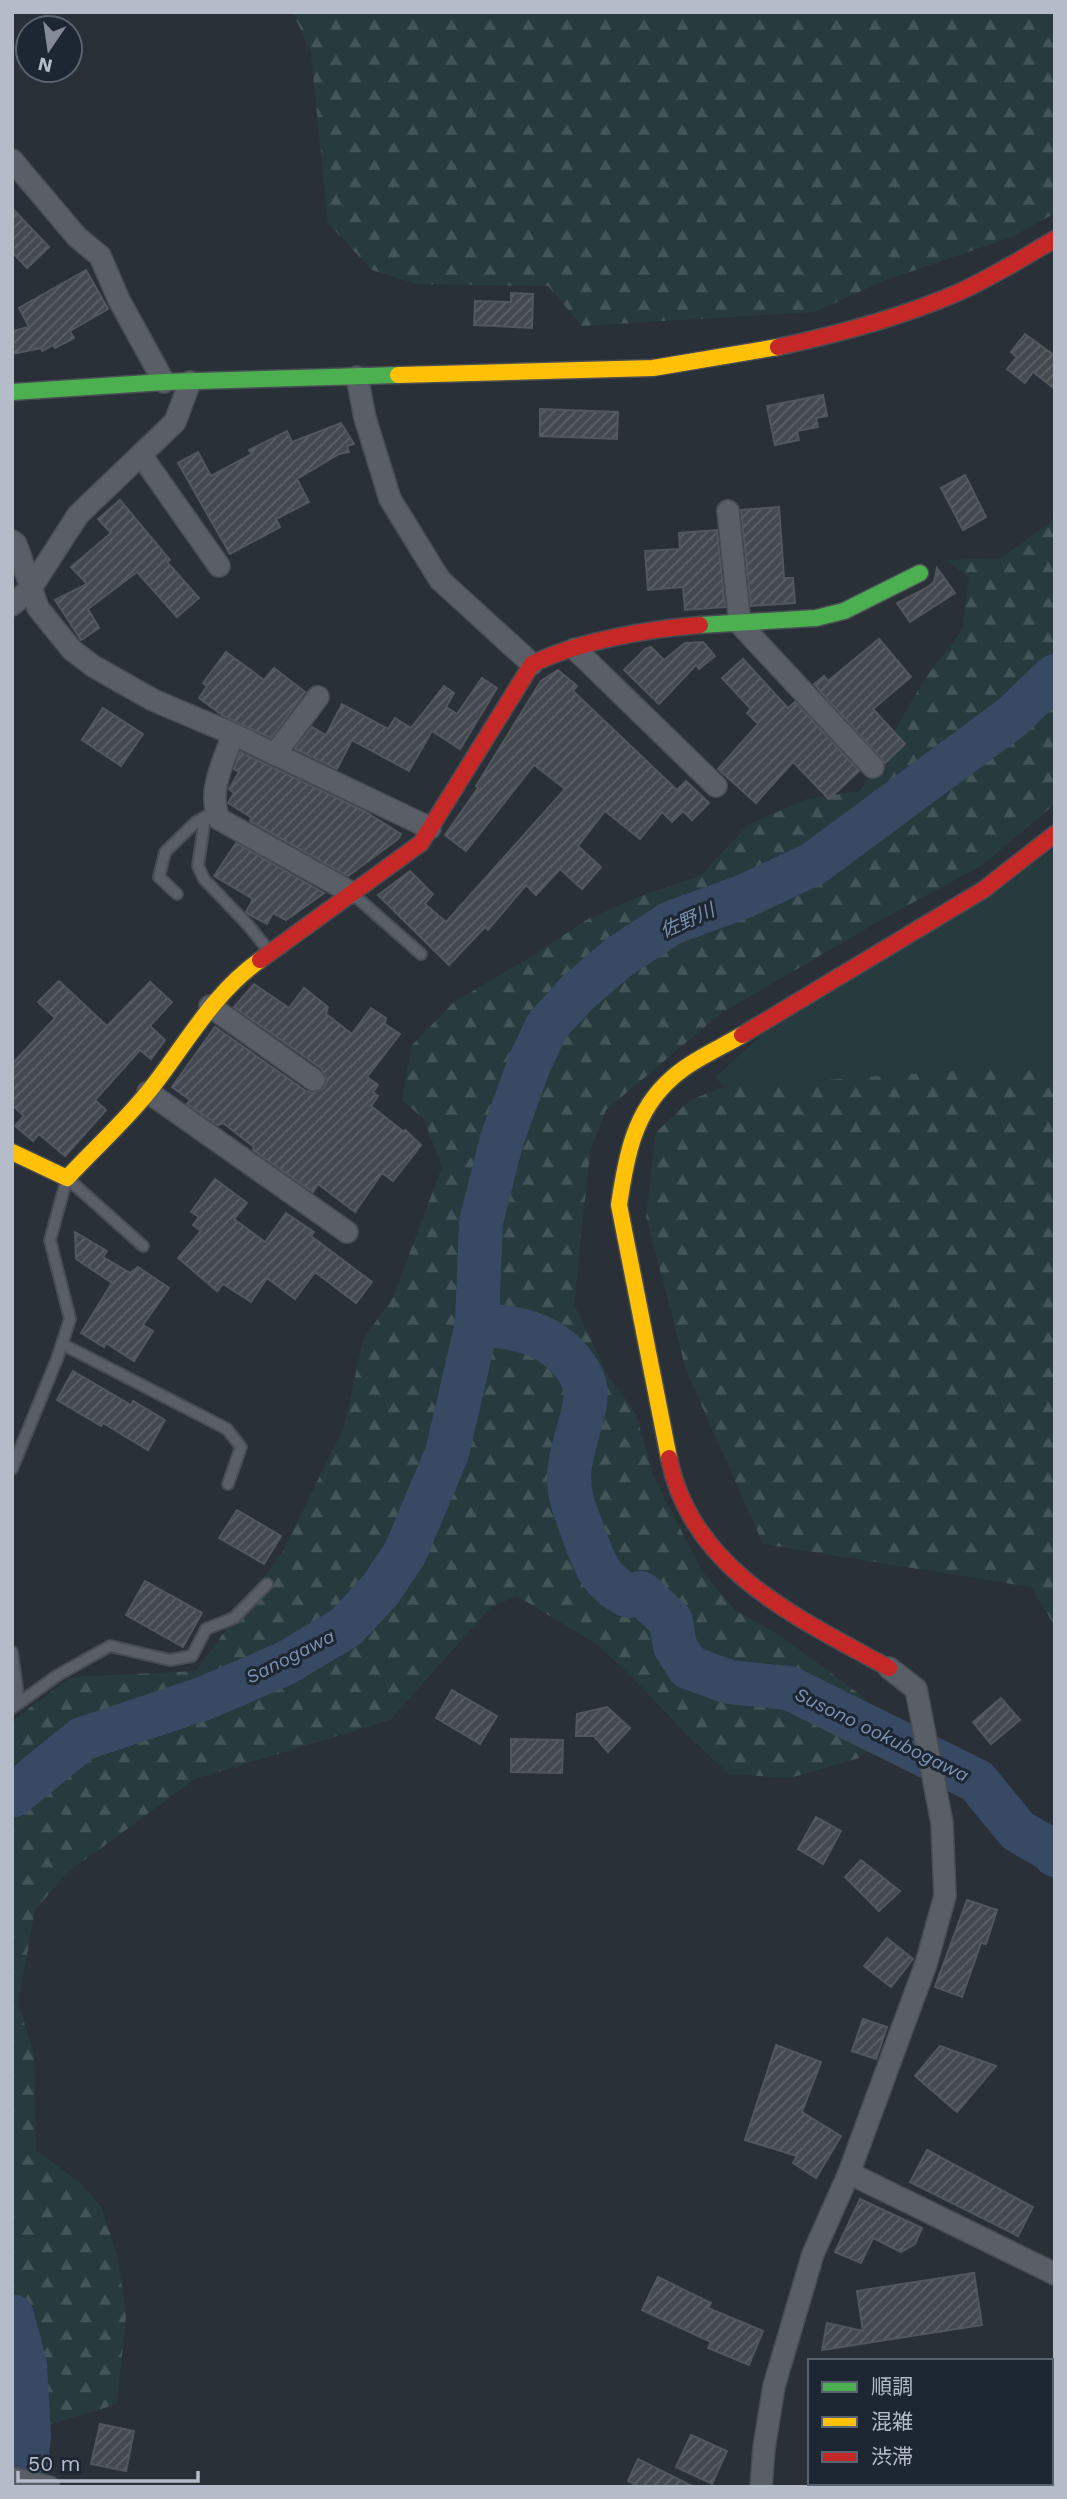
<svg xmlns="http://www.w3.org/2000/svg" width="1067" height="2499" viewBox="0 0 1067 2499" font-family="'Work Sans','Noto Sans JP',sans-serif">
  <defs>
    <pattern id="forest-firs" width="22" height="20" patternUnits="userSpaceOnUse" patternTransform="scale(1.75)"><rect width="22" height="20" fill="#273a3e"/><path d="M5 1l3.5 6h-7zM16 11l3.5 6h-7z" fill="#445559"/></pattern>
    <pattern id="building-hatch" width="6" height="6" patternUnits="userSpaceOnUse" patternTransform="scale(1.75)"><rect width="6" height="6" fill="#444950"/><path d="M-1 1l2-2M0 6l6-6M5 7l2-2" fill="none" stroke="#5d6168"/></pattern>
  </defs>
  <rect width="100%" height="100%" fill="#2a3038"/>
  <path fill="#273a3e" d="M1055 849V1064L724 1087 715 1077 802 998Z"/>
  <g fill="url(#forest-firs)">
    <path d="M293 12H1055V213L1012 237 886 280 814 312 582 326 548 286 416 284 372 270 328 223 311 53Z"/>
    <path d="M1055 516V804L981 866 886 917 720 1014 606 1110 590 1152 574 1304 607 1374 636 1414 653 1475 702 1571 736 1611 781 1636 866 1699 883 1734 859 1758 790 1778 729 1774 686 1734 631 1676 596 1644 517 1596 491 1607 390 1720 195 1779 67 1873 35 1910 18 2003 34 2054 36 2150 80 2183 101 2206 118 2258 126 2316 117 2404 12 2436V1721L71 1677 196 1671 283 1551 344 1427 363 1340 394 1295 442 1167 424 1119 402 1100 411 1046 454 1002 532 956 588 919 638 897 700 876 749 824 807 799 860 791 924 680 962 630 969 578 947 560 1001 558 1048 524Z"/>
    <path d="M1055 1064V1626L1031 1587 763 1544 686 1370 646 1216 656 1132 690 1100 724 1087Z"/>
  </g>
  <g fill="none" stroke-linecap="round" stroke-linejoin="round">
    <g stroke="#384963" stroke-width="44">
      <path d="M477 1324C497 1326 521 1328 540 1337 564 1348 590 1375 585 1403 581 1427 570 1451 569 1476 568 1499 578 1516 585 1538 596 1567 600 1580 628 1596L641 1593 671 1621 675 1646 688 1667 729 1682 789 1688 977 1781 1018 1831 1051 1850 1055 1855"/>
      <path d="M12 1796 82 1739 205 1698 286 1663 346 1627 381 1589 405 1553 447 1453 477 1324 481 1222 502 1139 530 1062 547 1026 577 993 619 957 671 923 745 896 813 864 1012 717 1055 676"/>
      <path d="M12 2316 25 2364 29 2435 24 2487"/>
    </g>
  </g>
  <g fill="url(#building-hatch)" stroke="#52575f" stroke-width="2">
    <path d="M12 208 49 247 27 268 12 252Z"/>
    <path d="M86 270 108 309 70 331 74 338 55 348 53 345 42 351 41 348 12 354V331L29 327 19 308Z"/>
    <path d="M511 293 533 294 532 328 474 325 475 301 511 302Z"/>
    <path d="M1025 334 1055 356V389L1033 372 1025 383 1007 369 1017 357 1011 352Z"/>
    <path d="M823 395 827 416 816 418 818 427 797 431 799 440 775 445 767 406Z"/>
    <path d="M540 409 618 412 617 439 540 436Z"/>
    <path d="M341 423 354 444 347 446 349 452 339 454 297 479 309 502 276 519 280 527 230 554 178 463 198 452 211 476 252 454 249 450 287 431 292 442Z"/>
    <path d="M965 475 986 517 963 530 941 488Z"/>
    <path d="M120 500 170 560 167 562 199 598 177 617 137 572 88 609 99 628 81 640 55 600 87 584 71 567 111 533 98 519Z"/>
    <path d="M779 507 784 578H793L795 603 751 606 741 510Z"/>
    <path d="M717 530 725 607 685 610 683 587 648 590 645 551 680 549 679 533Z"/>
    <path d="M937 568 955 593 910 622 897 603 928 587 934 582Z"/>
    <path d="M879 639 911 677 873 709 905 744 885 763 814 684 824 676 828 681Z"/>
    <path d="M703 642 715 656 699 669 696 665 659 704 624 670 645 649 651 647 664 660 685 643Z"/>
    <path d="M226 652 264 680 274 668 305 692 271 738 223 716 199 698 207 686 203 683Z"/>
    <path d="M743 659 788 708 795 702 859 771 829 799 793 762 756 803 718 769 758 724 747 713 751 709 722 678Z"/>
    <path d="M558 670 577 686 573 691 677 790 686 781 709 803 692 820 683 811 672 822 662 812 640 839 605 811 578 846 601 867 582 889 560 869 536 895 526 885 488 930 485 927 449 965 378 895 410 871 433 894 425 904 446 922 565 789 534 765 466 851 445 835 478 788 476 786 541 681Z"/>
    <path d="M482 678 497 688 460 749 432 731 409 771 352 740 337 769 295 749 312 727 326 735 342 704 388 729 395 718 411 728 444 686 454 693 446 707 457 714Z"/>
    <path d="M103 708 143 734 121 766 82 740Z"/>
    <path d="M240 752 364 811 401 834 398 839 348 876 250 821 252 818 228 803 234 793 229 789 239 772 234 769Z"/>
    <path d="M236 843 324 893 286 920 273 913 267 924 248 914 246 912 253 899 214 876Z"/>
    <path d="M59 981 107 1026 150 982 172 1002 150 1026 165 1040 151 1059 140 1050 95 1100 106 1110 65 1156 39 1134 33 1141 15 1126 24 1116 12 1105V1064L55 1018 38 1002Z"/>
    <path d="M254 984 289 1008 304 988 328 1007 326 1014 352 1034 371 1008 386 1018 385 1024 400 1034 367 1077 378 1085 373 1092 378 1096 371 1106 404 1132 405 1130 421 1145 393 1181 382 1173 355 1212 318 1184 313 1192 253 1150 254 1147 223 1123 218 1125 187 1104 190 1100 172 1087 215 1027 306 1091 313 1093 324 1088 327 1081 322 1069 234 1007Z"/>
    <path d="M215 1179 247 1203 234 1219 265 1242 286 1213 314 1232 311 1236 372 1282 356 1303 315 1272 295 1299 267 1278 251 1302 223 1284 217 1291 178 1258 201 1231 193 1225 199 1217 191 1212Z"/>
    <path d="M75 1232 107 1251 103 1257 130 1273 138 1267 169 1288 143 1325 153 1331 134 1361 106 1343 104 1347 81 1333 112 1283 76 1259Z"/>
    <path d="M73 1371 131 1405 133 1401 165 1420 148 1450 103 1423 101 1426 57 1400Z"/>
    <path d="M237 1510 281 1536 264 1564 219 1538Z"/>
    <path d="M145 1581 202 1613 183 1647 126 1615Z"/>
    <path d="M452 1690 497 1716 480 1744 436 1718Z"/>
    <path d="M1001 1698 1020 1720 991 1744 973 1722Z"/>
    <path d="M607 1707 630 1728 608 1752 594 1736H576L577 1714Z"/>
    <path d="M511 1739 563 1740 562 1773 511 1772Z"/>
    <path d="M816 1817 841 1831 823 1864 798 1849Z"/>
    <path d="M861 1860 900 1891 879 1911 845 1877Z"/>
    <path d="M967 1900 997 1910 986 1944 981 1943 962 1997 935 1987Z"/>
    <path d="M887 1938 913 1959 891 1987 864 1966Z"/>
    <path d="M863 2019 887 2027 876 2059 852 2051Z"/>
    <path d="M776 2045 821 2062 802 2112 841 2136 816 2178 793 2163 797 2156 745 2140Z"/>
    <path d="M940 2046 996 2066 957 2112 915 2076Z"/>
    <path d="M927 2150 1033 2207 1018 2236 910 2182Z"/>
    <path d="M860 2199 922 2228 915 2244 901 2252 873 2238 861 2263 835 2252Z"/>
    <path d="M974 2273 982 2325 822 2350 827 2323 863 2331 857 2291Z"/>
    <path d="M658 2277 711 2303 708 2308 763 2331 749 2365 708 2348 711 2342 642 2310Z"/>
    <path d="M100 2424 134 2431 126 2471 91 2464Z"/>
    <path d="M691 2435 727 2451 712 2484 676 2467Z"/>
    <path d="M638 2459 694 2487H640L628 2481Z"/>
  </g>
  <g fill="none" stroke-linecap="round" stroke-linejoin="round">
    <defs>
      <g id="lane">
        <path d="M205 817 198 866 204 879 248 925 270 952"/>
        <path d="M177 894 159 877 165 852 196 822 207 816"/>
        <path d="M354 895 421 954"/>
        <path d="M62 1344 227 1429 241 1447 228 1484"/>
        <path d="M12 1469 57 1359 70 1319 50 1240 67 1178 143 1246"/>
        <path d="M12 1652 19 1703"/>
        <path d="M12 1708 58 1675 110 1646 170 1660 192 1656 206 1629 234 1618 267 1584"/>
      </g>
      <g id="street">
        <path d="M12 160 77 237 100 256 119 300 164 382"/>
        <path d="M357 377 365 418 390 499 440 580 532 664"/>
        <path d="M141 455 219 566"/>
        <path d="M728 511 740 624 873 767"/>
        <path d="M12 541 16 544 38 608 72 650 93 666 153 700 233 734 430 828"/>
        <path d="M12 605 31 588 78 515 175 422 190 382"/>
        <path d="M575 649 716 786"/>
        <path d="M233 734C224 761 207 792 219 819L352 893"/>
        <path d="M275 754 318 697"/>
        <path d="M210 1006 314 1080"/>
        <path d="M148 1092 347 1232"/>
        <path d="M849 2173 1055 2274"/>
        <path d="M12 2478 49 2487"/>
        <path d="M761 2487 764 2448 774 2386 813 2254 849 2173 926 1964 945 1896 942 1823 916 1689 889 1668"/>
      </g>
      <g id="fast">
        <path d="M12 392 164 382 398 375"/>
        <path d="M700 625 816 618 844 611 920 573"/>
      </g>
      <g id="slow">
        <path d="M398 375 653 368 778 347"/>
        <path d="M12 1152 67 1178C94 1149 124 1122 149 1091 185 1046 212 994 260 960"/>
        <path d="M669 1458 619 1205C626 1157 634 1111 672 1078 692 1060 720 1048 742 1035"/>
      </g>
      <g id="jam">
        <path d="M778 347C839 334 899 318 957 293 991 278 1023 258 1055 239"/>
        <path d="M260 960 421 843 532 664C579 641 648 629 700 625"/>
        <path d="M742 1035 983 890 1055 834"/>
        <path d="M669 1458C691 1570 798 1618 889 1668"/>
      </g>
    </defs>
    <use href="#lane" stroke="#484c53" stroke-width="14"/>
    <use href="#street" stroke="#484c53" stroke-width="24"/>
    <use href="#fast" stroke="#484c53" stroke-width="19"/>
    <use href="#slow" stroke="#484c53" stroke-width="19"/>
    <use href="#jam" stroke="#484c53" stroke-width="19"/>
    <use href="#lane" stroke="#5a5e66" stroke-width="10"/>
    <use href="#street" stroke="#5a5e66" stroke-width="21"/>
    <use href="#fast" stroke="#4caf50" stroke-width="16"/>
    <use href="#slow" stroke="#ffc107" stroke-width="16"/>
    <use href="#jam" stroke="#c62828" stroke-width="16"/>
  </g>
  <g text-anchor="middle" stroke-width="6" stroke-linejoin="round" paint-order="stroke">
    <g font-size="19" font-style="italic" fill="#7c92b1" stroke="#1d2633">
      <text transform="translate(687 920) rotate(-24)" y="7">佐野川</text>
      <text transform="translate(290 1656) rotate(-27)" y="7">Sanogawa</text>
      <text transform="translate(882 1734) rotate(26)" y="7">Susono ookubogawa</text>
    </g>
  </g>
  <rect width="1067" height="2499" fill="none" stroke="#b4bcc9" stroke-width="28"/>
  <rect x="808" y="2359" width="245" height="126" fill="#1d2633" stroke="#59626f" stroke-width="2"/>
  <rect x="822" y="2382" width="35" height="10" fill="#4caf50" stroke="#59626f" stroke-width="2"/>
  <text x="871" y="2394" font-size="21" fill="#b4bcc9">順調</text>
  <rect x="822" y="2417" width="35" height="10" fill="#ffc107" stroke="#59626f" stroke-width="2"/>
  <text x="871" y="2429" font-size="21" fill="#b4bcc9">混雑</text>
  <rect x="822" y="2452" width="35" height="10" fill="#c62828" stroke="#59626f" stroke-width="2"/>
  <text x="871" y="2464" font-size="21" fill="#b4bcc9">渋滞</text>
  <g transform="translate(49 49) rotate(193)"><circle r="33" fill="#1d2633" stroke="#59626f" stroke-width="2"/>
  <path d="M0-5L12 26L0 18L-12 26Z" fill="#848b96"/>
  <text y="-10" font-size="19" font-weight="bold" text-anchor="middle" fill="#b4bcc9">N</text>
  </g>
  <path d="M18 2471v10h180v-10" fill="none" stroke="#b4bcc9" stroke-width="3.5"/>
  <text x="28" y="2471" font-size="21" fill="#b4bcc9" stroke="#1d2633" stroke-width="5" paint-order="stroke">50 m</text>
</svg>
